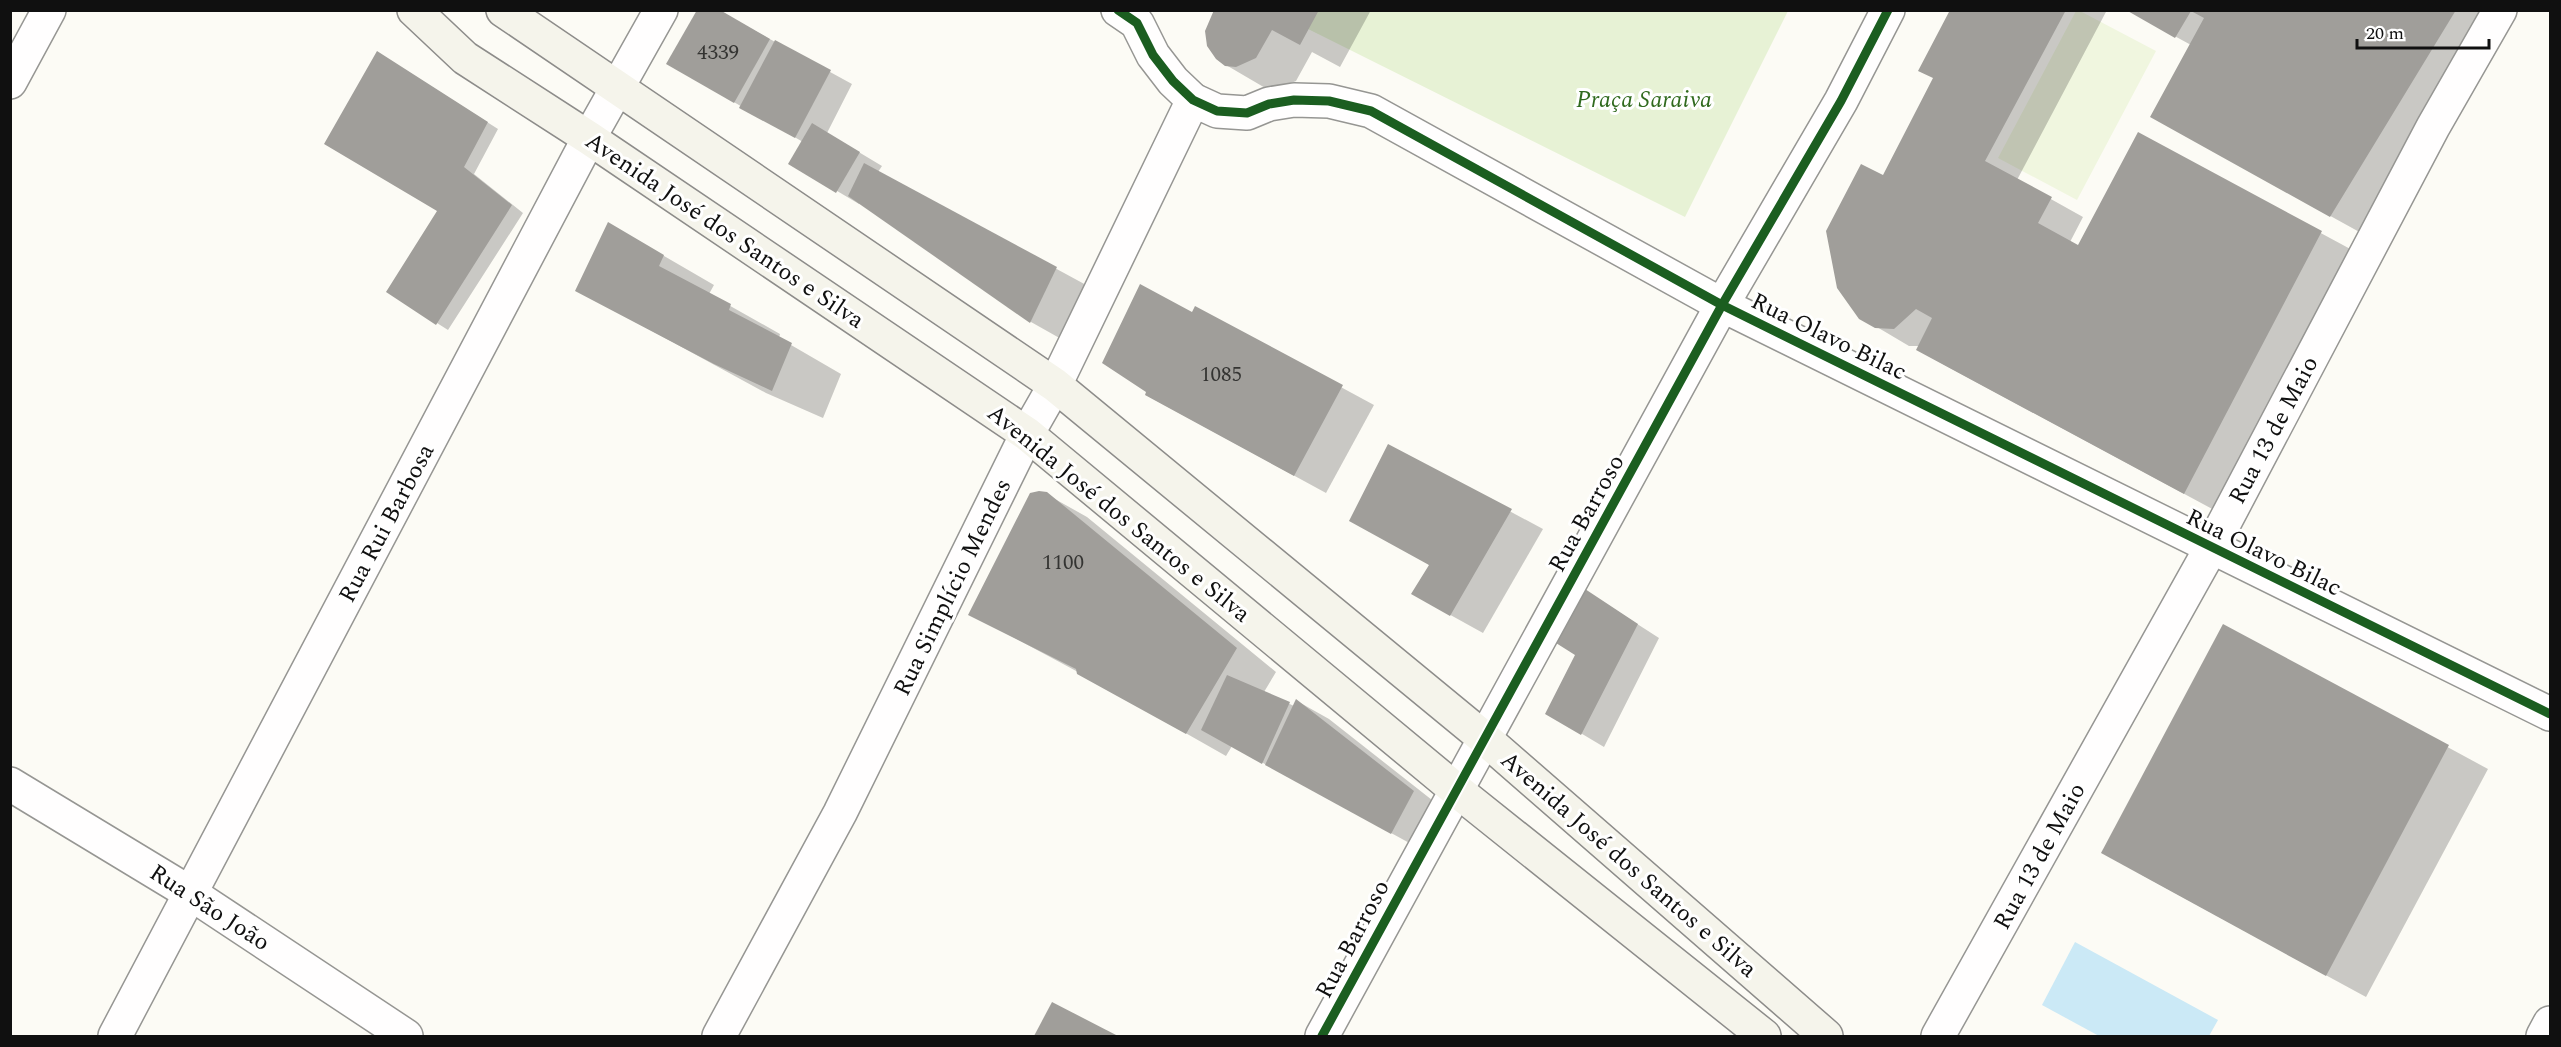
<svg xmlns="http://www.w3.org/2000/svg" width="2561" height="1047" viewBox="0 0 2561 1047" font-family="Spectral,serif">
  <rect width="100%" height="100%" fill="#fcfbf5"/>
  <path fill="#e7f2d5" d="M1272 11H1788L1685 217Z"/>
  <path fill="#f0f6df" d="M2076 11H2080L2156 51 2077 200 1998 158Z"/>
  <path fill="#cbe9f6" d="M2075 942 2218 1020 2209 1036H2099L2042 1005Z"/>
  <g fill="#0003">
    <path d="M717 10 852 84 827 133 882 166 878 172 1088 286 1063 340 1031 322 860 202 859 204 790 163 803 142 668 64Z"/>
    <path d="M1216 10H1371L1340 67 1312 52 1296 81 1277 89H1267L1226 65Z"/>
    <path d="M1951 10H2107L2017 180 2083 217 2070 242 2079 247 2138 134 2354 251 2216 511 1950 368 1918 350 1919 346H1909L1860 317 1883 177 1935 78Z"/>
    <path d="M2127 10H2499L2363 234 2184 135 2191 45Z"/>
    <path d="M388 59 498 129 474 174 523 213 448 330 388 292 439 211Z"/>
    <path d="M609 224 714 285 709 294 780 334 779 338 841 374 823 418 766 393 577 290Z"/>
    <path d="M1195 308 1374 405 1326 493 1146 395Z"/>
    <path d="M1388 446 1543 529 1483 633 1445 612Z"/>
    <path d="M1046 494 1087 517 1276 672 1264 692 1294 706 1297 701 1329 719 1446 811 1424 851 1232 746 1226 756 1078 672 970 614Z"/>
    <path d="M1586 591 1659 638 1604 747 1547 713 1577 654Z"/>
    <path d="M2224 626 2488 769 2366 997 2142 875Z"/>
    <path d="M1053 1004 1115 1036H1035Z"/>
  </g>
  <g fill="#a09e9a">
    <path d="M697 10H720L770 39 734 103 666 64Z"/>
    <path d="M1214 10H1319L1300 45 1272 30 1256 58 1236 67 1225 66 1216 59 1207 46 1205 31Z"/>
    <path d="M1950 10H2066L1985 161 2052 197 2038 223 2078 245 2138 132 2322 231 2184 494 1916 350 1932 318 1916 309 1894 329 1875 328 1859 319 1837 288 1826 231 1861 164 1883 175 1933 78 1918 71Z"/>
    <path d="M2126 10H2456L2330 217 2150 117 2204 18 2191 11 2175 38Z"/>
    <path d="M775 40 831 70 795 138 739 108Z"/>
    <path d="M377 51 488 122 464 167 512 205 436 325 386 292 437 211 324 144Z"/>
    <path d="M812 123 860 152 836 193 788 164Z"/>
    <path d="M864 163 1057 267 1030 323 848 196Z"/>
    <path d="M608 222 664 255 659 266 731 304 729 310 792 343 772 391 714 364 575 291Z"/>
    <path d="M1140 284 1192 312 1195 306 1343 385 1294 476 1145 395 1146 392 1102 363Z"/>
    <path d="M1388 444 1512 509 1450 616 1411 594 1429 565 1349 521Z"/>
    <path d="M1039 491 1047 492 1237 648 1186 734 1077 674 1076 669 968 615 1030 493Z"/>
    <path d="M1585 589 1638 624 1581 735 1545 714 1575 655 1556 643Z"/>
    <path d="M2223 624 2449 745 2326 976 2101 853Z"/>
    <path d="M1227 675 1290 702 1262 764 1201 730Z"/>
    <path d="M1296 699 1414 791 1391 834 1265 765Z"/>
    <path d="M1052 1002 1118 1036H1034Z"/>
  </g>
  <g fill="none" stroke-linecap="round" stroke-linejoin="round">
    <defs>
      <g id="minor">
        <path d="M10 82 49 10"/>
        <path d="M10 784 190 893 406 1036"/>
        <path d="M719 1036 840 813 1027 434 1055 385 1193 100"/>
        <path d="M1938 1036 2211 548 2433 127 2500 10"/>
        <path d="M2543 1036 2550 1023"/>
      </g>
      <g id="tertiary">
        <path d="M1118 10 1137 23 1153 55 1173 81 1193 100 1217 111 1247 113 1269 104 1294 100 1329 101 1371 111 1722 305 2550 714"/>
        <path d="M115 1036 589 138 661 10"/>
        <path d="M1322 1036 1722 305 1841 101 1888 10"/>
      </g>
      <g id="secondary">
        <path d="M414 10 465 58 589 138 1027 434 1455 789 1764 1036"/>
        <path d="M503 10 1055 385 1484 738 1826 1036"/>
      </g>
    </defs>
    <use href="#minor" stroke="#969693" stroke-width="36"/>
    <use href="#tertiary" stroke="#969693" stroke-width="36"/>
    <use href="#secondary" stroke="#8d8c8a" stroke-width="36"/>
    <use href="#minor" stroke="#fffefe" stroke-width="33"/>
    <use href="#tertiary" stroke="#fffefe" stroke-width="33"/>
    <use href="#secondary" stroke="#f5f4eb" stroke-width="33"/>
    <defs>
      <g id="cycleway">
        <path d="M1118 10 1137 23 1153 55 1173 81 1193 100 1217 111 1247 113 1269 104 1294 100 1329 101 1371 111 1722 305 2550 714"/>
        <path d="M1322 1036 1722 305 1841 101 1888 10"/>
      </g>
    </defs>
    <use href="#cycleway" stroke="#fff" stroke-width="13"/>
    <use href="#cycleway" stroke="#1b5e20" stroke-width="9"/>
  </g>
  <g text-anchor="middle" stroke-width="6" stroke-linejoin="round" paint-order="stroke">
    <g font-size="21" fill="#343432">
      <text x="718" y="59">4339</text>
      <text x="1221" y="381">1085</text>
      <text x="1063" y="569">1100</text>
    </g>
    <g font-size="24" font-style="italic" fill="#306a1e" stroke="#fff">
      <text x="1644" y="107">Praça Saraiva</text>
    </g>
    <g font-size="24" fill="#101010" stroke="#fff">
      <text transform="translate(725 230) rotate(34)" y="8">Avenida José dos Santos e Silva</text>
      <text transform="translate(1829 336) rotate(26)" y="8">Rua Olavo Bilac</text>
      <text transform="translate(2273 430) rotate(-62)" y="8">Rua 13 de Maio</text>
      <text transform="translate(1119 513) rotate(39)" y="8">Avenida José dos Santos e Silva</text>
      <text transform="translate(1586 513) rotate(-61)" y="8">Rua Barroso</text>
      <text transform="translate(386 523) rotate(-62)" y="8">Rua Rui Barbosa</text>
      <text transform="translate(2264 552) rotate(26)" y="8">Rua Olavo Bilac</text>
      <text transform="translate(952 587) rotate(-64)" y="8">Rua Simplício Mendes</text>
      <text transform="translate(2039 856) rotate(-61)" y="8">Rua 13 de Maio</text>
      <text transform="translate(1629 864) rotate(41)" y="8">Avenida José dos Santos e Silva</text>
      <text transform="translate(210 907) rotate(33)" y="8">Rua São João</text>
      <text transform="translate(1352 939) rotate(-62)" y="8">Rua Barroso</text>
    </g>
  </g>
  <rect width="2561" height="1047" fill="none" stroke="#101010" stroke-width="24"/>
  <path d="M2357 39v9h132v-9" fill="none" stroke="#101010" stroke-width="3"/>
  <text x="2366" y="39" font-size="18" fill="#101010" stroke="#ffffff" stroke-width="4.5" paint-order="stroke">20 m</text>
</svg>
